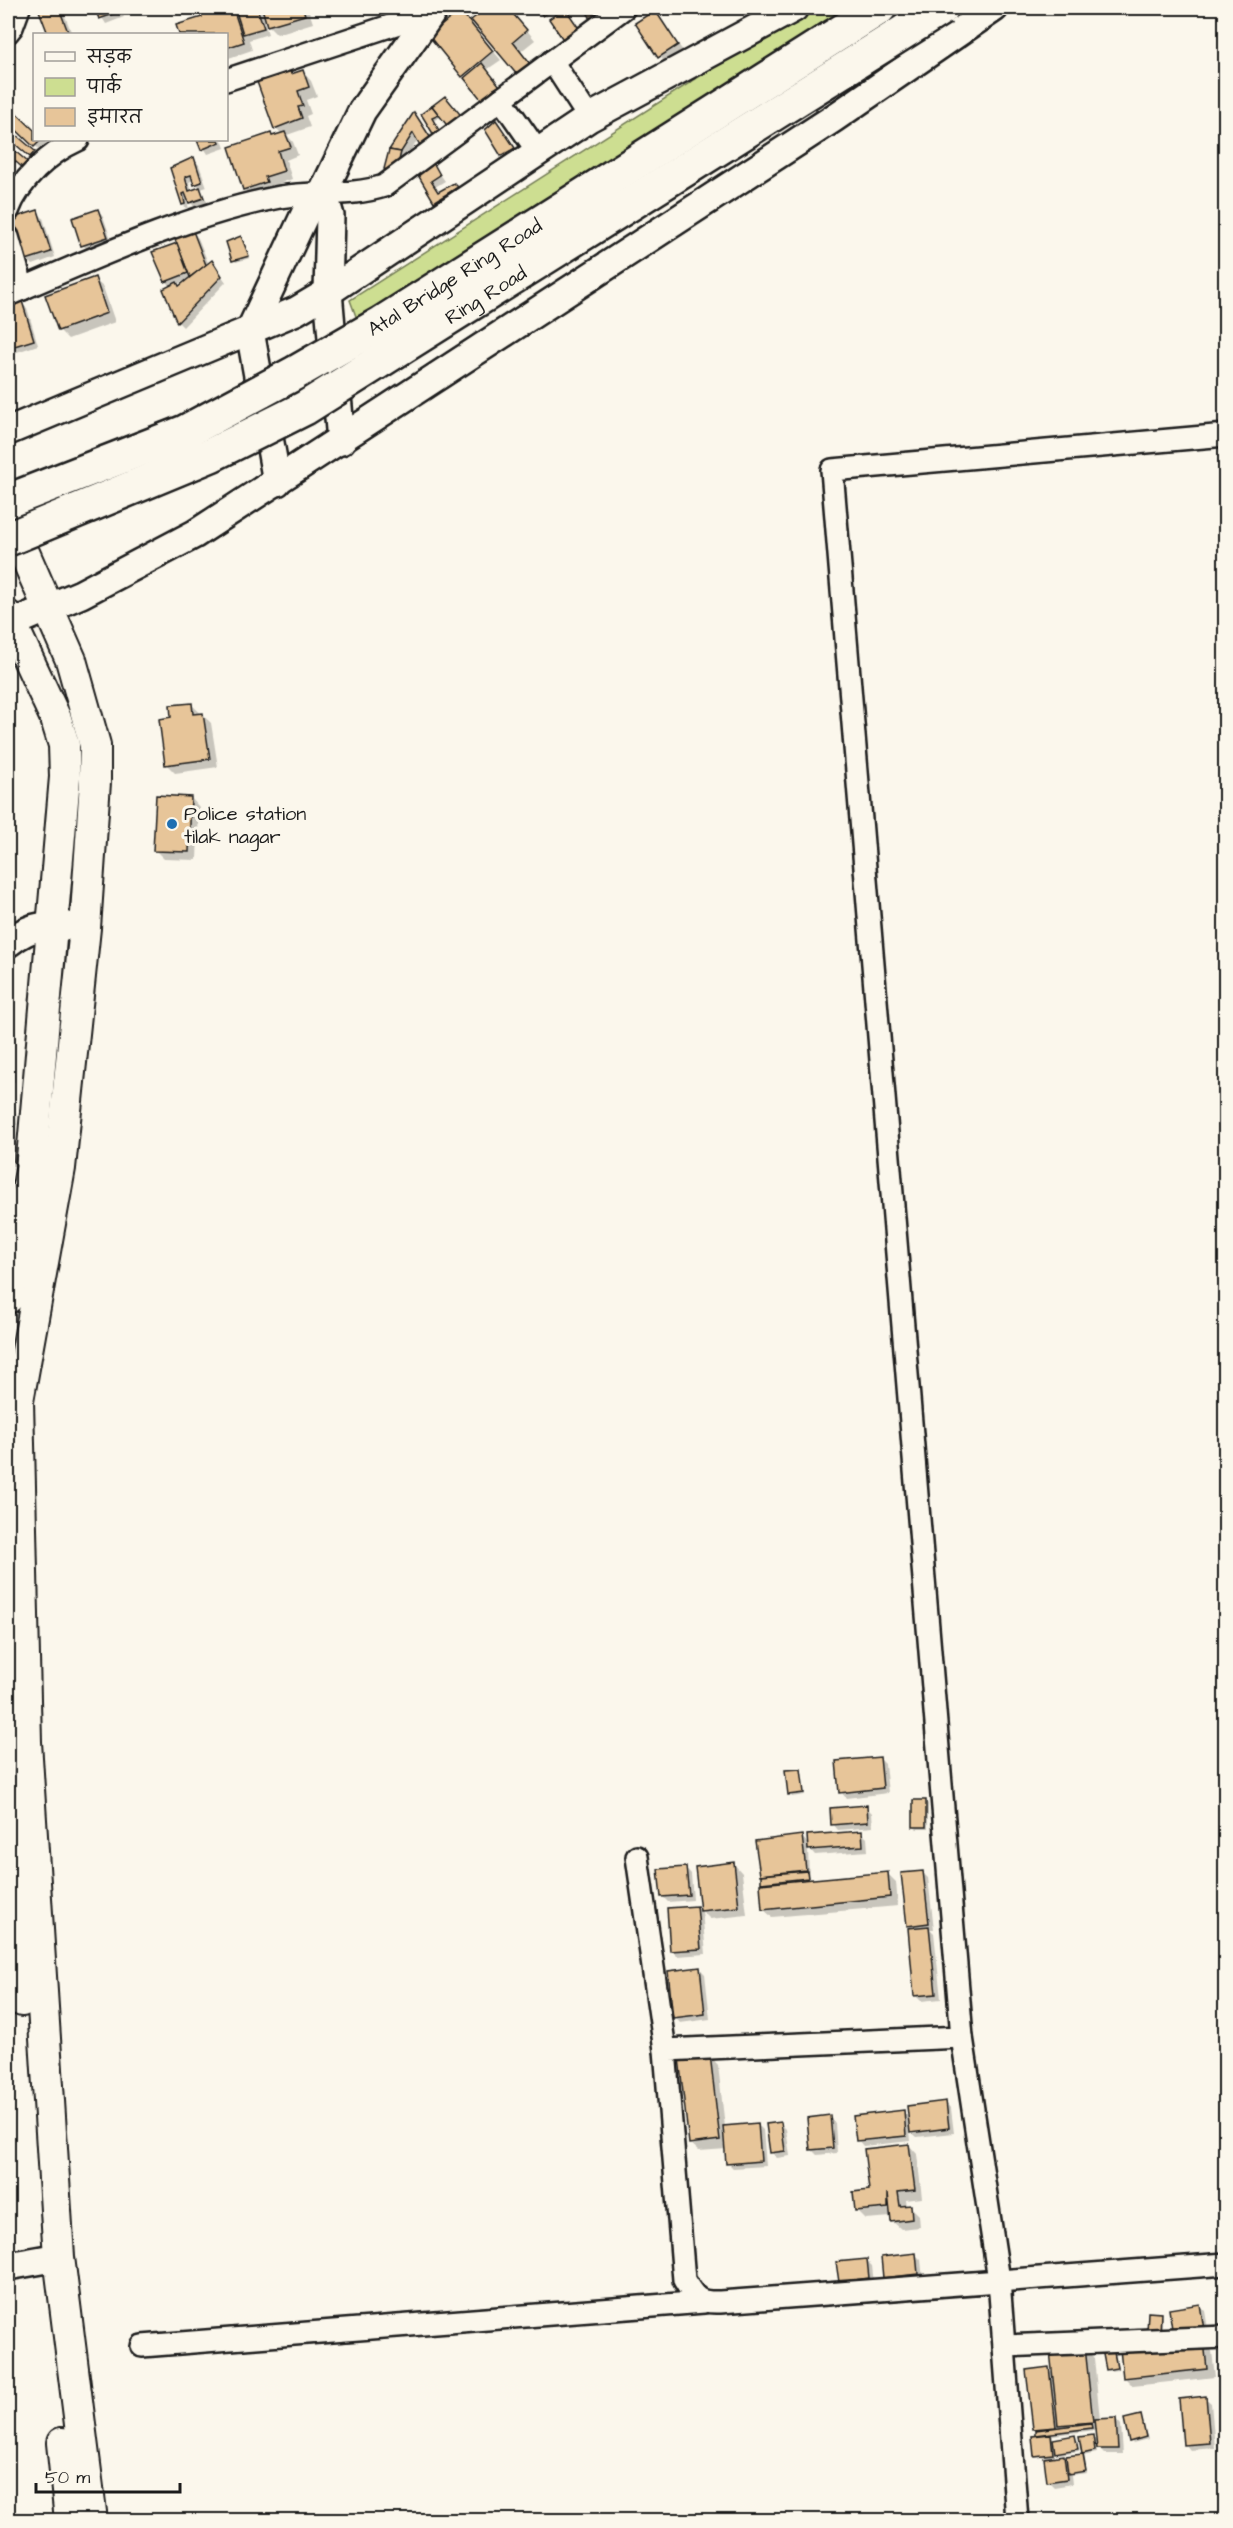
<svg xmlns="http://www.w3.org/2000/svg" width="1233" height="2528" viewBox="0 0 1233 2528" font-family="'Architects Daughter','Playpen Sans Deva',sans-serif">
  <rect width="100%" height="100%" fill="#fbf7ec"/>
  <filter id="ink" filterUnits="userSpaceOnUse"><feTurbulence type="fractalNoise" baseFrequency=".0167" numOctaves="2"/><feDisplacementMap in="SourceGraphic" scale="12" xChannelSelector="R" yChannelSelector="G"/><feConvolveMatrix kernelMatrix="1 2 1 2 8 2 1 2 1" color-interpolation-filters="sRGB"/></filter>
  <g filter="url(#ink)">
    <path fill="#cdde91" stroke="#747d56" stroke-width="1.5" d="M821 8H860L364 338 350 300 766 34Z"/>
    <g fill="#0003" fill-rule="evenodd">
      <path d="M40 8H62L72 34H49Z"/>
      <path d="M96 8H120L124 17 106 24Z"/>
      <path d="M200 8H308L313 23 277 34 264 21 268 34 249 40 252 50 226 59V34H180L178 26 203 18Z"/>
      <path d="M489 8H508L535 40 520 52 539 74 474 21Z"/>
      <path d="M539 8H548L552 13 546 17Z"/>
      <path d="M460 12 501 60 469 82 463 76Z"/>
      <path d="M655 12 683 51 665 63 637 23Z"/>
      <path d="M288 69 295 75 303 72 311 81 317 96 306 100 311 114 306 116 310 127 287 135 293 142 298 155 286 160 292 179 273 186 275 191 253 198 244 189 273 137 282 134 276 128Z"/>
      <path d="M445 98 442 116 433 121 423 114Z"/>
      <path d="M8 107 34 132V140H42L47 144 41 151 8 120Z"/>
      <path d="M414 114 436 146 418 139 407 157 403 156 398 174 388 170Z"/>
      <path d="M501 128 519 154 508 160 503 155Z"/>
      <path d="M199 140H222L225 148 208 154Z"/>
      <path d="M194 159 199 165 207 187 201 189 208 204 196 208 187 199 189 210 183 205 172 169ZM194 180 201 189 192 192 189 182Z"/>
      <path d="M434 166 445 181 435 187 439 194 454 185 460 190 441 206 420 175Z"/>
      <path d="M98 210 103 216 112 242 88 250 83 245Z"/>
      <path d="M37 212 43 218 55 257 33 265 27 259Z"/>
      <path d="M193 233 198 238 209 265 212 262 226 282 183 327 178 322 164 289 171 286 166 281 179 244ZM187 280 180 287 177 284Z"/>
      <path d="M241 238 250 258 236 262 234 260Z"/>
      <path d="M94 279 103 287 115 322 68 339 59 330Z"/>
      <path d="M21 303 27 308 38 345 14 353 8 345V307Z"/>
      <path d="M191 704 211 723 218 767 175 773 167 765 160 720 173 718Z"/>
      <path d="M191 798 199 807 197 860 164 859 155 850Z"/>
      <path d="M8 987 14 1017 8 1018Z"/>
      <path d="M8 1035 11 1039 9 1069 15 1074V1082H8Z"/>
      <path d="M8 1083 10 1085V1094H8Z"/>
      <path d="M8 1108 16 1113 17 1125 10 1126 15 1131 17 1151H14L17 1154 18 1166H12L13 1170 8 1171Z"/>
      <path d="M8 1178 12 1180V1187H8Z"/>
      <path d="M879 1758 885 1764 888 1793 846 1798 841 1792Z"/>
      <path d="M800 1770 805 1795 792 1797 790 1795Z"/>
      <path d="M926 1802 928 1804V1829H917L914 1827Z"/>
      <path d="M866 1807 872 1813 873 1827 838 1830 833 1824Z"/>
      <path d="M862 1833 867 1838 868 1851 815 1855 808 1847 809 1881 887 1873 896 1882 898 1906 772 1917 763 1909 766 1885 761 1875 802 1837 809 1845Z"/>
      <path d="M734 1864 742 1873 747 1915 710 1919 702 1911 706 1954 677 1956 672 1951 697 1907 702 1912 697 1868Z"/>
      <path d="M686 1868 691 1874 693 1900 668 1902 662 1896Z"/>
      <path d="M922 1872 928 1878 934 1929H930L934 1933 941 1999 921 2001 916 1996 912 1929 908 1925Z"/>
      <path d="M700 1969 705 1974 710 2019 680 2023 675 2017Z"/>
      <path d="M710 2056 718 2065 725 2127 757 2124 763 2130 766 2166 733 2168 728 2163 727 2149 699 2151 690 2143Z"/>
      <path d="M946 2103 951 2109 954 2133 917 2137 910 2131 911 2141 863 2146 858 2140 903 2112 910 2118Z"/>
      <path d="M829 2117 835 2123 837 2153 817 2155 812 2150Z"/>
      <path d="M781 2124 786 2129 790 2156 777 2158 771 2152Z"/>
      <path d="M909 2145 917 2154 922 2198 906 2200 907 2207 910 2206 919 2215 920 2227 901 2229 892 2221V2217L865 2219 857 2211Z"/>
      <path d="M915 2254 921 2260 923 2280 890 2283 885 2278Z"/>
      <path d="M866 2260 872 2266 874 2284 846 2287 840 2281Z"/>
      <path d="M1199 2306 1205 2311 1209 2335 1180 2339Z"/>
      <path d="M1160 2314 1162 2317V2335H1151Z"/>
      <path d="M1204 2343 1212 2351 1215 2377 1133 2386 1124 2377Z"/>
      <path d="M1085 2349 1094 2358 1100 2420 1116 2419 1121 2425 1123 2454H1104L1096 2446 1097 2453 1083 2456 1087 2473 1071 2475 1072 2484 1054 2487 1048 2481 1045 2457 1036 2455 1038 2437 1035 2428 1049 2369 1054 2374ZM1097 2430V2441L1092 2436 1083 2453 1085 2455 1067 2458 1068 2462 1063 2457 1054 2458V2449L1059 2454 1079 2451 1075 2437 1053 2441V2435Z"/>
      <path d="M1104 2350 1115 2351 1118 2370 1109 2371 1107 2369Z"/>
      <path d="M1205 2398 1211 2403 1215 2448 1190 2450 1185 2444Z"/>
      <path d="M1140 2417 1148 2439 1133 2443 1131 2441Z"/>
    </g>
    <g fill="#e7c599" stroke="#1c1c1c" stroke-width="1.5">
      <path d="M38 8H59L68 32 48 34Z"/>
      <path d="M95 8H118L119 12 99 19Z"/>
      <path d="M199 8H233L244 42 226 48V34H179L176 25 202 17Z"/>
      <path d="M235 8H257L264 28 243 34Z"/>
      <path d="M262 8H303L305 15 267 26Z"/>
      <path d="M487 8H508L527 30 513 42 531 65 518 76 471 20Z"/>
      <path d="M537 8H549L551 10 543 16Z"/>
      <path d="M565 8 580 30 564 41 549 19Z"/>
      <path d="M584 8H617L596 26Z"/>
      <path d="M460 10 493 51 462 77 429 36Z"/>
      <path d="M655 10 678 45 658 58 635 23Z"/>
      <path d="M482 63 503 90 485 104 464 78Z"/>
      <path d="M289 67 291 74 303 70 309 87 298 91 303 106 298 107 302 118 274 129 256 79Z"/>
      <path d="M445 96 464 119 449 128 432 106Z"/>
      <path d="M8 105 34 130V140H41L34 147 8 122Z"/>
      <path d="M432 106 439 115 432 118 441 134 435 137 421 114Z"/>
      <path d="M414 112 432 140 421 147 413 133 401 152 389 150Z"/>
      <path d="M496 120 515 148 501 156 485 130Z"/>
      <path d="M8 128 35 151 30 157 8 138Z"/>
      <path d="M285 132 291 147 278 151 284 171 265 177 267 182 243 190 229 147 271 133 272 136Z"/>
      <path d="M197 140H219L220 142 201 150Z"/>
      <path d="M8 145 29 163 24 169 8 155Z"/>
      <path d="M389 150 401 152 396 173 384 169Z"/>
      <path d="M194 157 202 182 194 185 191 175 185 177 189 191 200 187 204 198 189 203 185 193 183 194 185 204 182 205 170 168Z"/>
      <path d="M434 164 440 175 431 181 438 192 454 183 458 187 434 202 418 175Z"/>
      <path d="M98 209 108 237 81 246 72 218Z"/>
      <path d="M38 210 51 252 26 260 13 218Z"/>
      <path d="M193 231 206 265 190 277 174 237Z"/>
      <path d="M241 236 249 256 232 261 226 242Z"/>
      <path d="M177 243 188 273 165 282 152 252Z"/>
      <path d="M212 260 222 276 177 323 163 289 177 282 179 286Z"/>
      <path d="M95 277 107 313 58 331 45 295Z"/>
      <path d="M22 301 34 340 8 348V305Z"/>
      <path d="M192 703 193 714 203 713 210 759 165 765 159 719 171 717 170 705Z"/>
      <path d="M156 795 191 797 189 852 153 851Z"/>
      <path d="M8 1106H11L12 1120H8Z"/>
      <path d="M8 1124H10L12 1146H8Z"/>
      <path d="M12 1147 13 1161H8V1148Z"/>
      <path d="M880 1757 883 1788 839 1793 836 1761Z"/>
      <path d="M801 1769 804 1793 788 1795 785 1770Z"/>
      <rect x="913" y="1800" width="13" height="27"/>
      <path d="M867 1805 868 1822 831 1825 830 1808Z"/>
      <path d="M862 1831 863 1846 808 1850 807 1835Z"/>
      <path d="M802 1835 806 1870 760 1875 755 1841Z"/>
      <path d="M734 1862 739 1907 700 1911 695 1867Z"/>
      <path d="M686 1867 689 1895 661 1897 658 1869Z"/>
      <path d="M807 1871 808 1878 761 1883V1875Z"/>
      <path d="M923 1871 929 1923 907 1926 901 1873Z"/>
      <path d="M888 1872 890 1897 762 1910 760 1884Z"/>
      <path d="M697 1906 701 1949 670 1951 667 1908Z"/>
      <path d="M929 1926 936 1994 914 1996 908 1928Z"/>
      <path d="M700 1967 705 2014 673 2018 668 1971Z"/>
      <path d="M710 2054 720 2140 689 2144 679 2058Z"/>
      <path d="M946 2101 949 2128 910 2133 907 2106Z"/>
      <path d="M904 2110 906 2136 856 2141 853 2116Z"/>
      <path d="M830 2115 833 2148 810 2150 807 2118Z"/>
      <path d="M781 2122 785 2151 770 2153 766 2124Z"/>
      <path d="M758 2123 761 2161 726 2164 723 2126Z"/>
      <path d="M909 2144 915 2190 898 2192 900 2206 911 2205 912 2219 891 2222 888 2193V2208L855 2211 853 2192 869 2190 864 2149Z"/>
      <path d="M916 2253 918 2274 883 2278 881 2257Z"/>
      <path d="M867 2259 869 2278 839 2282 836 2262Z"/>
      <path d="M1200 2304 1204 2330 1173 2335 1169 2309Z"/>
      <path d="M1148 2312 1161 2313 1160 2333H1147Z"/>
      <path d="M1204 2341 1207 2369 1123 2378 1120 2349Z"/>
      <path d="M1085 2347 1093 2422 1058 2425 1050 2351Z"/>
      <path d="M1113 2347 1117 2368 1106 2370 1102 2349Z"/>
      <path d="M1049 2367 1056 2427 1033 2429 1026 2370Z"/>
      <path d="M1206 2396 1210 2443 1183 2445 1179 2399Z"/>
      <path d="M1141 2415 1146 2437 1129 2442 1124 2419Z"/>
      <path d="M1116 2418 1118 2449H1097L1094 2419Z"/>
      <path d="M1091 2423 1092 2428 1036 2435V2430Z"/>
      <path d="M1051 2434 1053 2454 1034 2456 1032 2436Z"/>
      <path d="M1075 2435 1078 2449 1055 2453 1053 2439Z"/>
      <path d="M1093 2435 1095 2451 1082 2454 1079 2437Z"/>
      <path d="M1083 2454 1086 2471 1068 2474 1066 2456Z"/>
      <path d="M1064 2455 1067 2479 1047 2482 1044 2458Z"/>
    </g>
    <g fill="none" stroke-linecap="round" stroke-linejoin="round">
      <defs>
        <g id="minor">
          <path d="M8 32 12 27 19 8"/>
          <path d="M552 61 589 118"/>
          <path d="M226 80 432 12"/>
          <path d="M501 99 538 152"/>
          <path d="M8 211C19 181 49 153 78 140"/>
          <path d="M8 237 23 289"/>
          <path d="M8 295C92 259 190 214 280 197 315 191 351 197 384 186L624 8"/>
          <path d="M637 1857 665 2050"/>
          <path d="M962 2037 665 2050 684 2280C695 2298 698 2303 720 2302L1226 2264"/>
          <path d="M142 2346 704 2302"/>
          <path d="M1004 2346 1226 2337"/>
          <path d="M1017 2520 999 2280 962 2037 832 470 1226 435"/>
        </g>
        <g id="tertiary">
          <path d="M323 192 330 216 328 292 341 441"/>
          <path d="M8 431 296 311 328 292 589 118 794 8"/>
          <path d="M277 482 250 331 307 210 323 192 362 111 435 8"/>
          <path d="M8 625 81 594 195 534 834 118 994 8"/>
          <path d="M8 943C34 922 52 924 85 928"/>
          <path d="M8 2266 59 2257"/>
        </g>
        <g id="secondary">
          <path d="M8 516 71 660 95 745V782L85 928 60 1168 18 1401 26 1742 59 2257 92 2520"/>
          <path d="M8 616 56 719 64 745 65 777 31 1170 8 1298"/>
          <path d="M8 1797 22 2001"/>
          <path d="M62 2443 70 2520"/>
        </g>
      </defs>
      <use href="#minor" stroke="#1c1c1c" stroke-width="26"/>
      <use href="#tertiary" stroke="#1c1c1c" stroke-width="32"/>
      <use href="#secondary" stroke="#1c1c1c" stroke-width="34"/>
      <use href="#minor" stroke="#fbf7ec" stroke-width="21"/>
      <use href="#tertiary" stroke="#fbf7ec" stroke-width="27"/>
      <use href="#secondary" stroke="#fbf7ec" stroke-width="30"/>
      <defs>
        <g id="primary-bridge">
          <path id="s1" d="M8 501 185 432 295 373 382 323 879 8"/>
          <path id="s2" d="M8 539 211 455 305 408 942 8"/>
        </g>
      </defs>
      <use href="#primary-bridge" stroke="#1c1c1c" stroke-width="38" stroke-linecap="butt"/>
      <use href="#primary-bridge" stroke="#fbf7ec" stroke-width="33"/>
    </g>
  </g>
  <circle fill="#1f6fb2" stroke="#fbf7ec" stroke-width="2" cx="172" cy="824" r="6"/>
  <g text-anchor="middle" stroke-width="6" stroke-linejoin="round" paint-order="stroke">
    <g font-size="20" fill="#1c1c1c" stroke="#fbf7ec">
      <text dy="7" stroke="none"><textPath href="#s1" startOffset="501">Atal Bridge Ring Road</textPath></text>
      <text dy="7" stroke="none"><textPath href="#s2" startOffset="538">Ring Road</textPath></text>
    </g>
    <g font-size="20" fill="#1c1c1c" stroke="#fbf7ec" text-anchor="start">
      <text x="184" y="820">Police station<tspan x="184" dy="23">tilak nagar</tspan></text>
    </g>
  </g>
  <rect width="1233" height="2528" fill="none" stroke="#fbf7ec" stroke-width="30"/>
  <rect x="15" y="15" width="1203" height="2498" fill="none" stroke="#1c1c1c" stroke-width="2" filter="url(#ink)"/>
  <rect x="33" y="33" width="195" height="108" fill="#fbf7ec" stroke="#a29f99" stroke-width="1.5"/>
  <rect x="45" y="52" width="30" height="9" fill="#fbf7ec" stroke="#a29f99" stroke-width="1.5"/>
  <text x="87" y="63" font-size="18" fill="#1c1c1c">सड़क</text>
  <rect x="45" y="78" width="30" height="18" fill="#cdde91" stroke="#a29f99" stroke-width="1.5"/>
  <text x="87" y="93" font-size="18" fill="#1c1c1c">पार्क</text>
  <rect x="45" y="108" width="30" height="18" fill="#e7c599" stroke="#a29f99" stroke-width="1.5"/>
  <text x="87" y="123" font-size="18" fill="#1c1c1c">इमारत</text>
  <path d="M36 2483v9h144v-9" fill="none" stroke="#1c1c1c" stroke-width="3"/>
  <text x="45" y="2483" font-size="18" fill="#1c1c1c" stroke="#fbf7ec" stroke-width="4.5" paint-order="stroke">50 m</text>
</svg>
